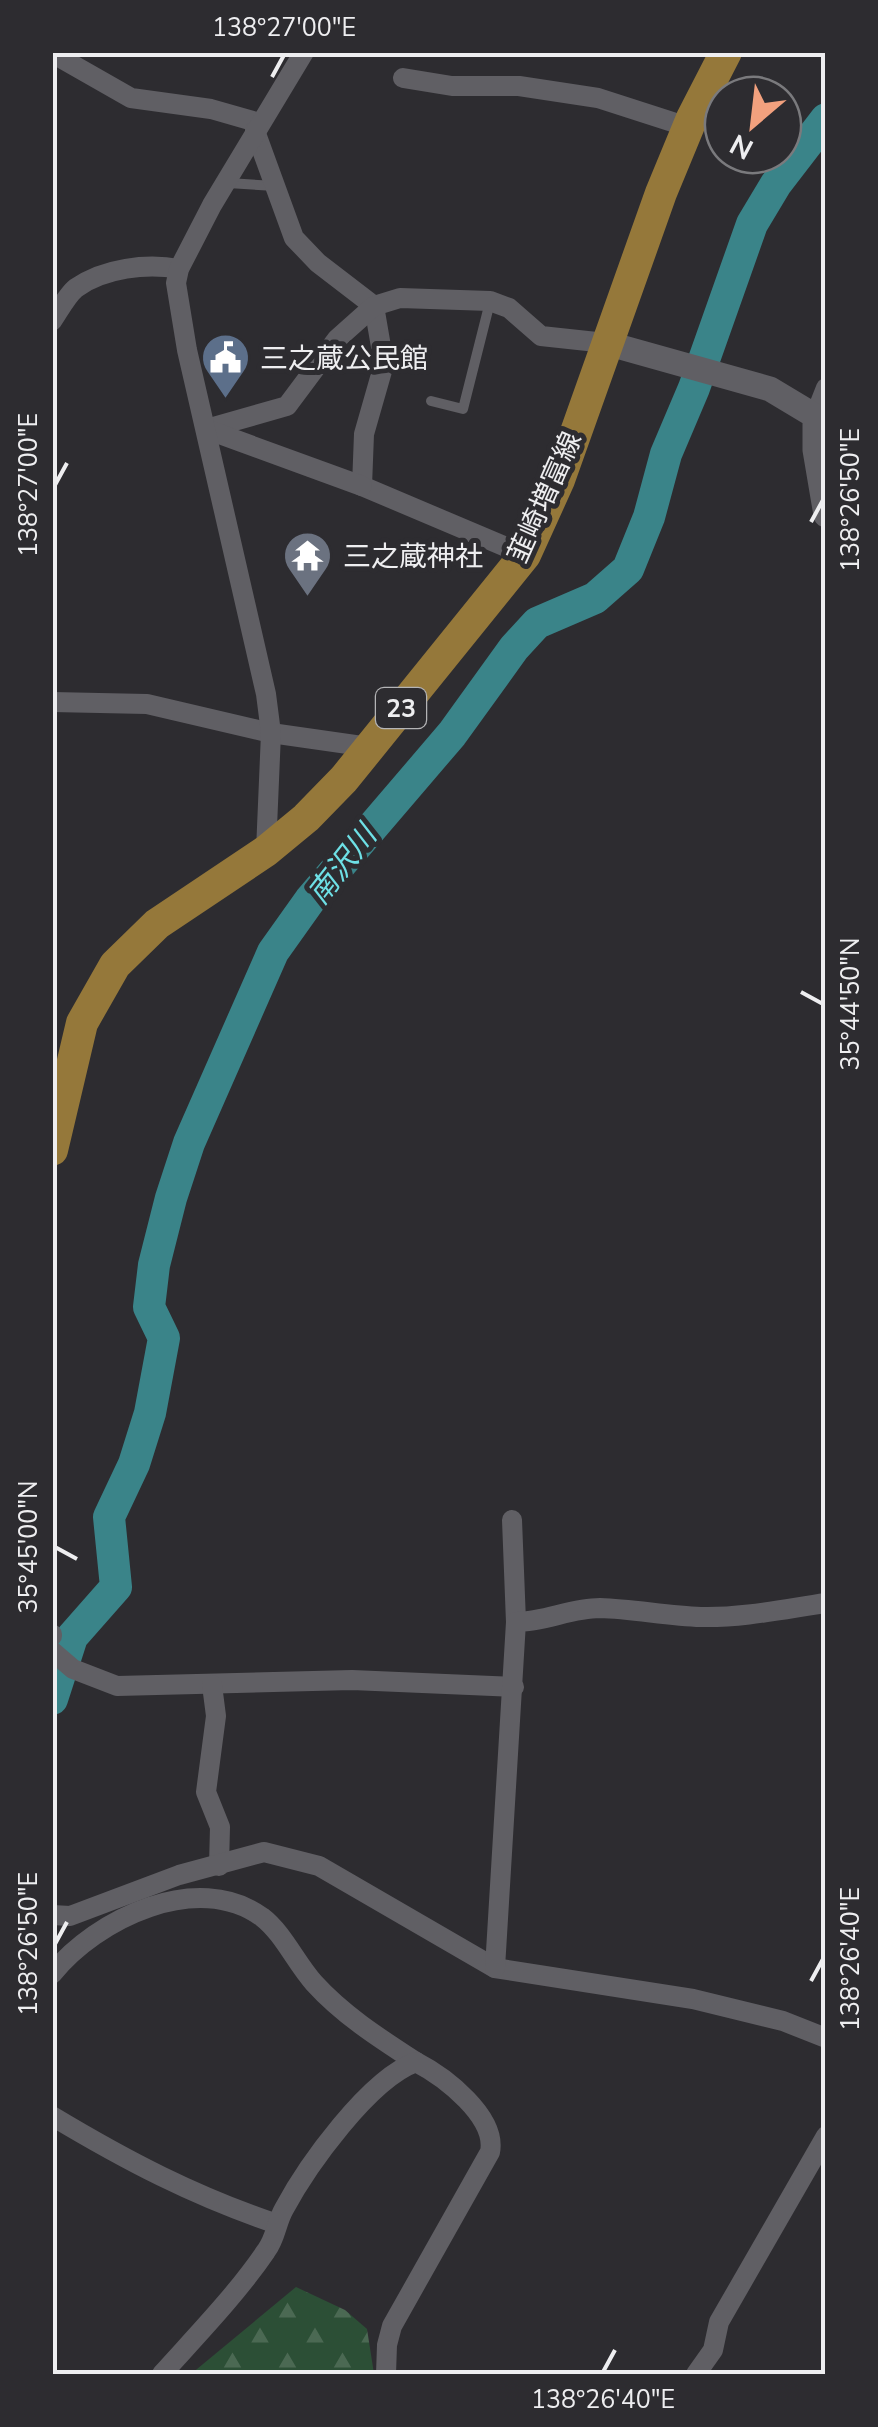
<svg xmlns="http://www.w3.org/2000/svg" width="878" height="2427" viewBox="0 0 878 2427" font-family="'Nunito Sans','Noto Sans JP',sans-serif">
  <defs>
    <pattern id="forest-firs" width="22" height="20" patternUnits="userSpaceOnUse" patternTransform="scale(2.5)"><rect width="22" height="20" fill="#2c4f36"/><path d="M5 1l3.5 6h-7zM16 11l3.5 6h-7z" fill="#4b6953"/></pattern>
  </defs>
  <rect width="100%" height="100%" fill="#2d2c30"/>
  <path fill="url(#forest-firs)" d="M296 2287 345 2310 367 2329 374 2374H191Z"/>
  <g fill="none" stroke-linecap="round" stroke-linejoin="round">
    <path stroke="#3a8489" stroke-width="32" d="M52 1699 72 1637 116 1587 109 1517 134 1464 150 1413 164 1338 149 1307 154 1265 171 1198 189 1143 273 952 310 900 452 734 514 648 537 623 595 598 628 569 649 517 666 454 694 388 752 224 776 184 826 119"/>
    <g stroke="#605f64" stroke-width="10">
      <path d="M228 183 275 186"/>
      <path d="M431 401 463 409 490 302"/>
    </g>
    <g stroke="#605f64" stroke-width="20">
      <path d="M52 53 131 98 211 109 260 123"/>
      <path d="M403 78 452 86H519L598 98 688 127"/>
      <path d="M255 131 294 238 318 263 374 306 384 364 364 434 362 486 525 555"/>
      <path d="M52 321C59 311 67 295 76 288 104 268 147 263 179 269"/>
      <path d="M824 423 815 416 826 388"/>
      <path d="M206 429 287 406 337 339 374 306 400 298 490 301 509 308 541 336 606 343"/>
      <path d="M206 429 362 486"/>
      <path d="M52 702 147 704 271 733 369 747"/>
      <path d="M266 851 271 733 266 694 187 350 176 283 179 269 212 205 304 52"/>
      <path d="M512 1520 516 1622"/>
      <path d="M52 1634V1636"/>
      <path d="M52 1651 73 1669 117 1686 352 1680 514 1687"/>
      <path d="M212 1685 216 1716 206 1792 220 1827 219 1866"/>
      <path d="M52 1915 70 1916 179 1875 264 1852 319 1866 495 1968 693 1999 783 2021 826 2038"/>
      <path d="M495 1968 516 1622C545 1622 571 1608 600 1608 634 1609 667 1616 701 1617 743 1618 784 1609 826 1603"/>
      <path d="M52 1974C96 1919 197 1870 262 1917 283 1933 296 1963 314 1983 343 2015 379 2038 416 2062"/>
      <path d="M52 2116C127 2161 194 2196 277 2224"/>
      <path d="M162 2374C197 2335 236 2295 266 2251 276 2238 276 2223 284 2209 307 2166 369 2079 416 2062 445 2077 497 2117 490 2152L392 2326 387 2345 386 2374"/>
      <path d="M696 2374 713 2350 719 2322 826 2136"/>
    </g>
    <path stroke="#605f64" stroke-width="25" d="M606 343 770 389 815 416V450L826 515"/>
    <path stroke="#95783a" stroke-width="32" d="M52 1150 82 1023 115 965 157 924 266 851 306 818 344 779 525 555 559 480 661 193 692 118 726 52"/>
  </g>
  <path fill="none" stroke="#eeeef0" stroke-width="4" d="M272 77 284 55M55 485 67 463M811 522 823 500M801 992 823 1004M55 1547 77 1559M55 1944 67 1922M811 1981 823 1959M603 2372 615 2350"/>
  <defs>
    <symbol id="civic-pin" viewBox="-11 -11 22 30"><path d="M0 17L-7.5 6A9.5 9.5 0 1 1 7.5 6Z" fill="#5c6f8a" stroke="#2d2c30"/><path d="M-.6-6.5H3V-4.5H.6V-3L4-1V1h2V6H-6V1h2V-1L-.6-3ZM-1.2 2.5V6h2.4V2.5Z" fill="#fff"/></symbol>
    <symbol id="temple-pin" viewBox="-11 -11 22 30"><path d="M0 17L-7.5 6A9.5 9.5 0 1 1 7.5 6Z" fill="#6b7280" stroke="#2d2c30"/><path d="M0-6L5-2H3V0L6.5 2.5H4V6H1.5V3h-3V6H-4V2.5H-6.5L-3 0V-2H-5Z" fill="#fff"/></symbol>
  </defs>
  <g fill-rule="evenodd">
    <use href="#civic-pin" x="198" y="330" width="55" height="75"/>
    <use href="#temple-pin" x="280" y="528" width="55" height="75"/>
  </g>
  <g text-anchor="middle" stroke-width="10" stroke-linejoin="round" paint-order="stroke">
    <rect fill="#2d2c30" stroke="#b4b4b6" stroke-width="2.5" x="376" y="688" width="50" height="40" rx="8"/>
    <g font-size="25" font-weight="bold" fill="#eeeef0">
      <text x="401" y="717">23</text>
    </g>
    <g font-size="28" fill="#eeeef0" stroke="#2d2c30" text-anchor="start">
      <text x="260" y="368">三之蔵公民館</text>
      <text x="343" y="566">三之蔵神社</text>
    </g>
    <g font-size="28" fill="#eeeef0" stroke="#2d2c30">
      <text transform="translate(544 497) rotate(-66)" y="10">韮崎増富線</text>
    </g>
    <g font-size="30" font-style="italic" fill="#6ee0e6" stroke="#2d2c30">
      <text transform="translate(342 865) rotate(-52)" y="10">南沢川</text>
    </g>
  </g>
  <rect width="878" height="2427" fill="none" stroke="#2d2c30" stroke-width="110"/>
  <g transform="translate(753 125) rotate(208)"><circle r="48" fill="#2d2c30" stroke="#7a7a7d" stroke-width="2.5"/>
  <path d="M0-8L18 38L0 25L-18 38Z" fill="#f2a17e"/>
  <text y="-15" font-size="28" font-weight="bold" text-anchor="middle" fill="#eeeef0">N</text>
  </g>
  <rect x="55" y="55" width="768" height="2317" fill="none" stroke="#eeeef0" stroke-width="4"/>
  <g font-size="25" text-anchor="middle" fill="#eeeef0">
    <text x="284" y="36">138°27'00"E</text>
    <text transform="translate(28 485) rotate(-90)" y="9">138°27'00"E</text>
    <text transform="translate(850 500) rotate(-90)" y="9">138°26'50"E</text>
    <text transform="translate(850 1004) rotate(-90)" y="9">35°44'50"N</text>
    <text transform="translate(28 1547) rotate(-90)" y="9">35°45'00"N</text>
    <text transform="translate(28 1944) rotate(-90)" y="9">138°26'50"E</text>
    <text transform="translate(850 1959) rotate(-90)" y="9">138°26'40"E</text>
    <text x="603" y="2408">138°26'40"E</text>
  </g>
</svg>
